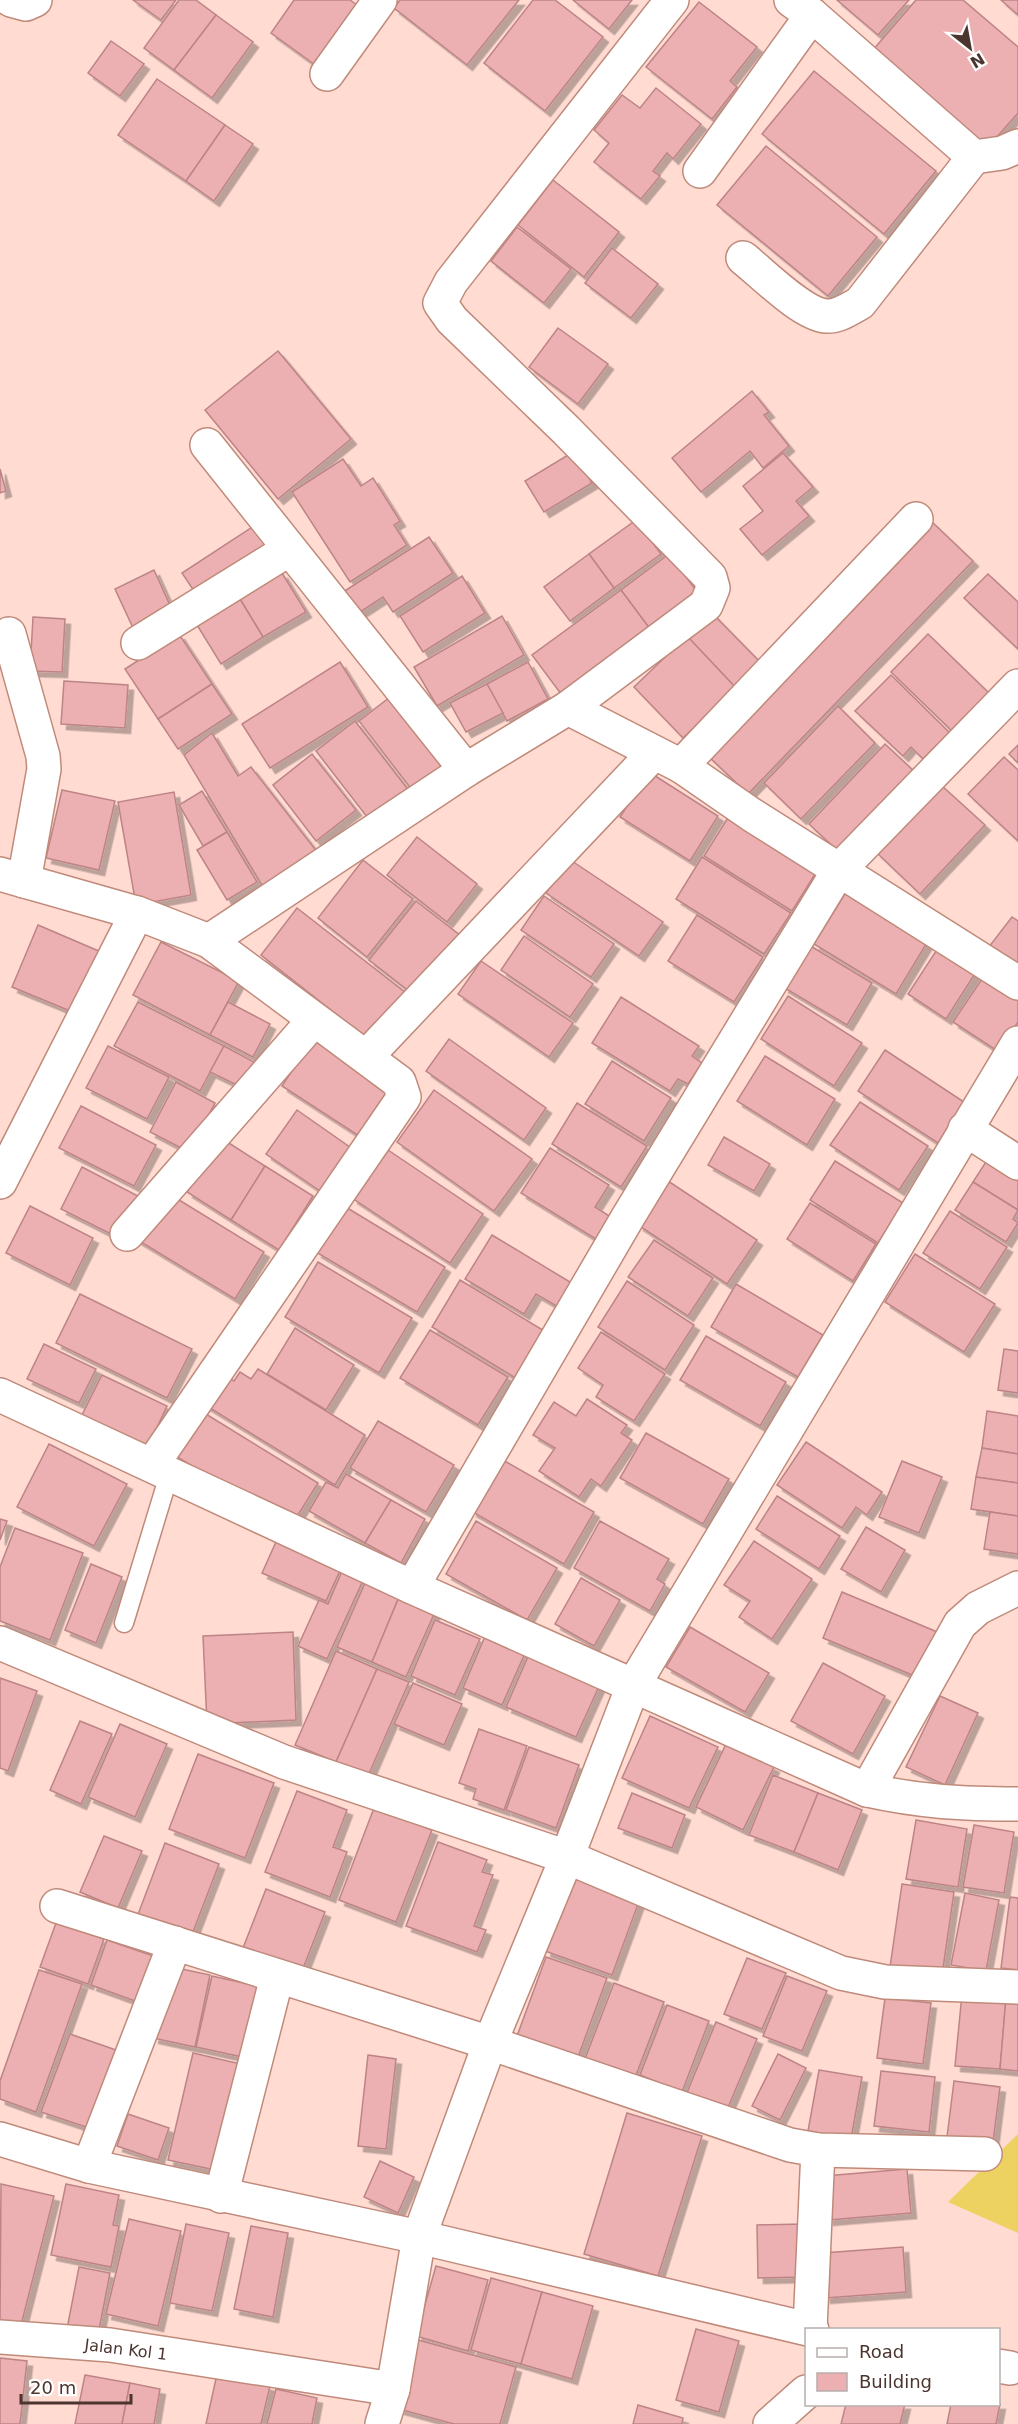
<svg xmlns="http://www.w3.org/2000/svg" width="1018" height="2424" viewBox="0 0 1018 2424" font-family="'DejaVu Sans',sans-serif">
  <defs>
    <filter id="shadow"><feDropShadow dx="5.5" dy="5.5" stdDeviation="0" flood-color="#0004"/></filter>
  </defs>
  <rect width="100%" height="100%" fill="#ffdbd1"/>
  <path fill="#edd262" d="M1018 2134V2233L948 2202Z"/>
  <g fill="#ecb0b2" stroke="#bd8487" stroke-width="1.5" filter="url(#shadow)">
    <path d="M133 0H176L161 20Z"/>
    <path d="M179 0H196L216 15 174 70 144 48Z"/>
    <path d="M294 0H350L361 8 318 67 271 33Z"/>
    <path d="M400 0H519L467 65 394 8Z"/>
    <path d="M533 0H555L603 37 545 111 484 63Z"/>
    <path d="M573 0H632L609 29Z"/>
    <path d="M837 0H909L878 35Z"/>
    <path d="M916 0H963L1018 47V113L988 147 873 50Z"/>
    <path d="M1001 0H1018V15Z"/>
    <path d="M699 2 757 47 730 81 737 87 712 119 646 67Z"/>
    <path d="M216 15 253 42 212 98 174 70Z"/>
    <path d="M111 41 144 64 120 96 88 73Z"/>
    <path d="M814 71 936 171 884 234 762 134Z"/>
    <path d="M157 79 225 125 186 181 118 135Z"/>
    <path d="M656 88 701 124 673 159 667 153 653 171 660 176 641 199 594 162 609 143 594 130 622 95 640 108Z"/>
    <path d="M225 125 253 144 214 201 186 181Z"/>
    <path d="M766 146 877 237 828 296 717 205Z"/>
    <path d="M553 180 619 232 584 277 518 225Z"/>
    <path d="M517 227 571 269 544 303 491 261Z"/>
    <path d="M612 248 658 284 631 318 585 283Z"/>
    <path d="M558 328 608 364 578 404 529 367Z"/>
    <path d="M278 351 351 439 278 499 205 410Z"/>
    <path d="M752 391 769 412 764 415 789 446 763 468 750 451 701 492 672 458Z"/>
    <path d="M573 452 592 483 544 512 525 481Z"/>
    <path d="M783 453 813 487 796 501 809 516 762 555 740 529 763 511 743 486Z"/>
    <path d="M343 459 361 486 373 478 400 521 394 525 407 545 350 582 292 492Z"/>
    <path d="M0 469 6 491 0 493Z"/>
    <path d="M636 520 661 554 614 588 589 554Z"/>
    <path d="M931 521 973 561 748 794 706 754Z"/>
    <path d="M257 524 275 551 200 600 182 573Z"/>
    <path d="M429 537 453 573 393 612 383 597 357 614 343 592Z"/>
    <path d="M589 554 614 588 570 621 544 587Z"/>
    <path d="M669 554 701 597 653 633 621 590Z"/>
    <path d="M154 570 173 612 134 630 115 589Z"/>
    <path d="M282 573 306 612 263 637 240 599Z"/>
    <path d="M988 574 1018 602V649L964 598Z"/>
    <path d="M462 576 485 613 423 652 400 616Z"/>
    <path d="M621 590 653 633 564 698 532 655Z"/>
    <path d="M240 599 263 637 221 664 197 625Z"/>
    <path d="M712 613 761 663 736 688 687 636Z"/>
    <path d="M502 616 524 655 437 706 414 667Z"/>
    <path d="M33 617 65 619 62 672 30 671Z"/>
    <path d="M179 634 212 684 158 719 125 669Z"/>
    <path d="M928 634 990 694 953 732 891 672Z"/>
    <path d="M687 636 736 688 683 738 634 687Z"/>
    <path d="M340 662 368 707 270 768 242 724Z"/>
    <path d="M528 662 548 699 507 721 487 684Z"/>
    <path d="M891 675 953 736 940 750 936 746 923 759 911 747 903 756 855 711Z"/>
    <path d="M64 681 128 685 125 728 61 724Z"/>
    <path d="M212 684 232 714 178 749 158 719Z"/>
    <path d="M487 684 503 713 466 732 450 703Z"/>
    <path d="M394 694 448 762 412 790 359 721Z"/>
    <path d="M838 706 875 743 801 819 764 783Z"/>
    <path d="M355 721 410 792 371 822 316 751Z"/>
    <path d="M212 733 238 776 251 767 318 853 266 892 184 755Z"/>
    <path d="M885 744 916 773 840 853 809 824Z"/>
    <path d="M1018 745V763L1009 754Z"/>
    <path d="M312 754 356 810 316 841 273 785Z"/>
    <path d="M1004 757 1018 770V841L968 794Z"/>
    <path d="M649 772 718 816 690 861 620 817Z"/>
    <path d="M941 785 985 825 920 894 876 852Z"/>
    <path d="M62 790 115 801 99 870 46 858Z"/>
    <path d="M202 791 227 832 203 846 179 805Z"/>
    <path d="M174 792 191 895 136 905 118 802Z"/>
    <path d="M729 816 817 871 792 911 704 856Z"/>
    <path d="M227 832 257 882 227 900 197 850Z"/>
    <path d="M417 837 477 884 447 922 387 875Z"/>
    <path d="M702 857 791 913 764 954 676 899Z"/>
    <path d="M569 859 663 922 639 956 546 893Z"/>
    <path d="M363 860 413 899 367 957 318 918Z"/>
    <path d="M846 892 928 941 896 994 814 944Z"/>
    <path d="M544 896 614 944 591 977 521 930Z"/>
    <path d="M416 901 461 936 414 995 369 960Z"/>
    <path d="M297 908 406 993 369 1040 261 955Z"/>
    <path d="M697 915 763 957 734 1002 668 961Z"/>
    <path d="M1012 917 1018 921V970L988 948Z"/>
    <path d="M38 925 101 952 75 1013 12 987Z"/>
    <path d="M524 936 593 984 570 1017 501 970Z"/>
    <path d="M161 942 239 981 210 1035 133 995Z"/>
    <path d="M809 945 872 983 847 1025 783 987Z"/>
    <path d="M940 945 978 969 946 1019 908 994Z"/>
    <path d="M481 961 573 1023 549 1057 458 994Z"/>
    <path d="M984 976 1018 998V1022L999 1052 953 1022Z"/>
    <path d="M788 996 862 1043 834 1086 761 1039Z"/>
    <path d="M621 997 699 1046 692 1056 702 1063 688 1084 678 1079 670 1091 592 1043Z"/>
    <path d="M138 1002 224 1046 200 1091 114 1046Z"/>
    <path d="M228 1002 270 1024 253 1057 210 1035Z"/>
    <path d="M314 1037 391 1088 359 1136 282 1086Z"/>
    <path d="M449 1039 546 1108 524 1140 426 1071Z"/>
    <path d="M108 1046 169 1077 147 1119 86 1088Z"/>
    <path d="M224 1046 254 1062 241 1087 210 1072Z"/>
    <path d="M885 1050 964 1102 938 1143 858 1091Z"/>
    <path d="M765 1056 835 1099 807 1145 737 1101Z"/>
    <path d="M612 1061 671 1098 644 1141 585 1104Z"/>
    <path d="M176 1082 215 1103 189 1152 150 1132Z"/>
    <path d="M434 1090 532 1159 494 1211 397 1142Z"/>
    <path d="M860 1102 928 1146 899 1190 830 1145Z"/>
    <path d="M577 1103 647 1146 621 1187 552 1144Z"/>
    <path d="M81 1106 156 1145 134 1186 59 1148Z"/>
    <path d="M297 1110 354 1150 323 1193 266 1154Z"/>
    <path d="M724 1137 770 1164 754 1191 708 1165Z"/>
    <path d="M221 1138 265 1166 231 1220 187 1192Z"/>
    <path d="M385 1148 483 1214 450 1263 352 1198Z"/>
    <path d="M550 1148 609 1185 595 1207 614 1219 599 1241 521 1193Z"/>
    <path d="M991 1154 1018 1172V1210L973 1182Z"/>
    <path d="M835 1161 903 1203 878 1243 810 1200Z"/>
    <path d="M265 1166 313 1196 279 1250 231 1220Z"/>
    <path d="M82 1167 138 1196 117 1237 61 1209Z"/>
    <path d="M668 1181 757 1240 727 1284 638 1225Z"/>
    <path d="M973 1182 1018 1210 1013 1219 1018 1223 1006 1242 955 1210Z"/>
    <path d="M166 1192 264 1252 235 1299 136 1239Z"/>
    <path d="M810 1203 876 1244 853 1281 787 1239Z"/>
    <path d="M30 1206 93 1238 70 1285 6 1253Z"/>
    <path d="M344 1206 445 1267 417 1312 316 1252Z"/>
    <path d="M950 1211 1007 1247 980 1289 923 1253Z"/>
    <path d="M492 1235 575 1285 560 1308 536 1294 524 1314 465 1279Z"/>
    <path d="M654 1240 713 1278 688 1316 628 1277Z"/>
    <path d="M915 1254 995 1304 964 1352 885 1302Z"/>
    <path d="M318 1262 412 1318 379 1373 285 1317Z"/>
    <path d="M460 1280 546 1332 517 1379 432 1327Z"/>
    <path d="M627 1281 694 1325 665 1370 598 1327Z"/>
    <path d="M736 1284 823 1335 798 1377 711 1327Z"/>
    <path d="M80 1294 192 1349 167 1398 56 1343Z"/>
    <path d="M295 1328 354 1365 326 1410 267 1374Z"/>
    <path d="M430 1330 508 1377 478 1425 400 1378Z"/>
    <path d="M601 1332 665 1374 634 1421 596 1397 603 1385 578 1368Z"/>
    <path d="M706 1336 786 1382 760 1426 680 1380Z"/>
    <path d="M44 1344 96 1369 79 1403 27 1379Z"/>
    <path d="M1004 1349 1018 1351V1393L998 1390Z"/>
    <path d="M258 1369 365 1435 335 1485 205 1405 224 1375 234 1381 240 1372 251 1379Z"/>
    <path d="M102 1375 167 1406 146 1451 80 1419Z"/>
    <path d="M587 1399 627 1425 621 1433 632 1440 601 1486 591 1479 579 1497 539 1471 555 1448 533 1435 554 1402 576 1416Z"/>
    <path d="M201 1411 318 1483 291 1526 174 1455Z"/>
    <path d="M987 1411 1018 1416V1454L982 1448Z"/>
    <path d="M378 1421 454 1465 426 1512 350 1468Z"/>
    <path d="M646 1433 729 1479 703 1524 620 1478Z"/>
    <path d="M806 1442 882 1492 867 1515 856 1507 842 1528 777 1485Z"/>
    <path d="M49 1444 127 1484 94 1546 17 1507Z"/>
    <path d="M982 1448 1018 1454V1483L976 1477Z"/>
    <path d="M501 1459 594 1512 564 1564 471 1511Z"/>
    <path d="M902 1461 942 1477 919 1533 879 1517Z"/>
    <path d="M346 1474 391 1500 365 1543 309 1511 326 1482 338 1488Z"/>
    <path d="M976 1477 1018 1483V1516L971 1509Z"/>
    <path d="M777 1496 840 1536 819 1569 756 1529Z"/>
    <path d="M391 1500 425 1519 401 1563 365 1543Z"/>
    <path d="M990 1512 1018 1516V1554L984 1549Z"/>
    <path d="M0 1519 7 1521 0 1540Z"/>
    <path d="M476 1521 557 1568 527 1620 446 1574Z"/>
    <path d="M600 1521 669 1559 657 1579 665 1584 650 1611 574 1568Z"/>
    <path d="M866 1527 905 1550 881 1592 841 1569Z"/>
    <path d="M15 1528 83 1553 50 1640 0 1621V1567Z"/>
    <path d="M280 1533 344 1562 326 1601 262 1573Z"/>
    <path d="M754 1541 812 1579 772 1639 739 1617 750 1601 724 1585Z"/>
    <path d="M91 1564 122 1577 96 1643 65 1630Z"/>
    <path d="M345 1564 366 1574 327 1659 298 1646 319 1600 328 1604Z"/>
    <path d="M581 1578 620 1600 594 1646 555 1624Z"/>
    <path d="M365 1583 399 1597 372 1662 337 1647Z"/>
    <path d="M842 1592 942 1634 922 1679 823 1638Z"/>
    <path d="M399 1597 435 1612 406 1677 372 1662Z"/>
    <path d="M435 1620 480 1639 455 1695 411 1676Z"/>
    <path d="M690 1627 769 1673 745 1712 666 1667Z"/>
    <path d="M293 1632 296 1720 207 1724 203 1636Z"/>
    <path d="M486 1634 526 1651 502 1705 463 1688Z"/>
    <path d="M336 1651 377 1669 336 1762 295 1745Z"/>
    <path d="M530 1652 601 1682 576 1737 506 1707Z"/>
    <path d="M823 1663 885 1696 853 1754 791 1721Z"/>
    <path d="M377 1669 409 1682 368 1776 336 1762Z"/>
    <path d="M0 1678 37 1691 8 1771 0 1768Z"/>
    <path d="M413 1683 462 1704 444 1745 394 1724Z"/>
    <path d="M940 1696 978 1713 945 1785 906 1767Z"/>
    <path d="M650 1716 718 1747 689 1808 622 1778Z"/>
    <path d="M80 1721 112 1734 81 1804 50 1790Z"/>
    <path d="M120 1724 167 1744 135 1817 88 1797Z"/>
    <path d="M479 1729 527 1746 504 1810 473 1799 476 1789 459 1783Z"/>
    <path d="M726 1744 774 1767 743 1830 696 1807Z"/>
    <path d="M529 1747 579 1765 556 1828 506 1810Z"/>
    <path d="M198 1754 274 1783 245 1858 169 1829Z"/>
    <path d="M773 1775 818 1793 794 1852 749 1835Z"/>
    <path d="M297 1791 347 1810 333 1847 347 1852 330 1897 265 1872Z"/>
    <path d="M632 1793 685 1815 672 1848 618 1828Z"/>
    <path d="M818 1793 862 1810 838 1870 794 1852Z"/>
    <path d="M374 1808 432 1830 396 1922 339 1900Z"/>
    <path d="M916 1820 967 1829 958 1887 906 1879Z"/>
    <path d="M974 1825 1014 1832 1004 1893 963 1887Z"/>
    <path d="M104 1836 142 1851 118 1908 80 1892Z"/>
    <path d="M438 1842 487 1860 482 1872 493 1875 474 1926 486 1930 477 1952 406 1926Z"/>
    <path d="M165 1843 219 1864 191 1937 137 1917Z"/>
    <path d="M574 1872 641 1896 612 1975 545 1951Z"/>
    <path d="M902 1884 954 1892 942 1975 890 1967Z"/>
    <path d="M266 1889 325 1912 302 1971 243 1948Z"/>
    <path d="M965 1893 999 1900 986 1971 951 1965Z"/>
    <path d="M1010 1897 1018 1898V1970L1001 1968Z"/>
    <path d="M56 1923 104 1939 88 1984 40 1967Z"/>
    <path d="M107 1940 162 1959 146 2005 91 1985Z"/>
    <path d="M546 1957 607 1978 578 2057 517 2036Z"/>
    <path d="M747 1958 786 1973 762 2029 724 2014Z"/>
    <path d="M168 1966 210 1975 195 2047 153 2038Z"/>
    <path d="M39 1970 82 1984 36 2112 0 2099V2081Z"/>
    <path d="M212 1976 262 1987 247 2058 196 2047Z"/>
    <path d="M787 1976 827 1991 802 2051 763 2036Z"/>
    <path d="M614 1983 664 2002 633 2083 583 2064Z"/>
    <path d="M962 1994 1006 1998 1000 2069 955 2066Z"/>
    <path d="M885 1998 931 2003 923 2064 877 2058Z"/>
    <path d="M1006 1998 1018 1999V2071L1000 2069Z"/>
    <path d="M667 2005 709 2021 682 2092 640 2075Z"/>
    <path d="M716 2022 757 2039 726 2112 686 2095Z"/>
    <path d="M70 2034 116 2050 89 2128 41 2112Z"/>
    <path d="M193 2053 245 2065 220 2171 168 2160Z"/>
    <path d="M778 2054 806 2068 780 2120 752 2106Z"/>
    <path d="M368 2055 396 2059 386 2149 358 2146Z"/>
    <path d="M819 2070 862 2077 851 2139 808 2131Z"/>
    <path d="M881 2071 935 2077 929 2132 874 2126Z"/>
    <path d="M954 2081 1000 2087 993 2142 947 2137Z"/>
    <path d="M627 2113 702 2136 658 2276 584 2254Z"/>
    <path d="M128 2114 169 2128 158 2160 117 2146Z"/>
    <path d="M380 2161 414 2177 398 2213 364 2197Z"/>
    <path d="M907 2169 911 2213 828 2220 825 2176Z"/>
    <path d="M1 2184 54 2196 21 2325 0 2320Z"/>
    <path d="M66 2184 119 2195 113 2225 119 2226 111 2267 51 2255Z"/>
    <path d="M129 2219 181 2231 158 2326 106 2314Z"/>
    <path d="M186 2224 229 2233 212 2311 170 2303Z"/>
    <path d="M804 2224 805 2277 758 2278 757 2225Z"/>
    <path d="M251 2226 288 2233 273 2317 234 2309Z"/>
    <path d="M903 2247 906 2292 825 2298 823 2253Z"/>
    <path d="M436 2266 488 2280 468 2351 416 2336Z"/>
    <path d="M79 2267 110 2273 97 2340 66 2334Z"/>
    <path d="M491 2278 542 2292 521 2364 471 2350Z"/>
    <path d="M542 2292 593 2306 572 2379 521 2364Z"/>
    <path d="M696 2329 739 2341 719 2412 676 2400Z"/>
    <path d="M418 2340 516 2367 500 2424H454L399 2409Z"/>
    <path d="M0 2358 27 2361 20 2424H0Z"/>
    <path d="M217 2374 270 2386 261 2424H206Z"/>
    <path d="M85 2375 130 2383 122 2424H75Z"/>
    <path d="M130 2383 160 2389 154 2424H122Z"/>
    <path d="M276 2389 317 2398 312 2424H267Z"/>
    <path d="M846 2404H905L900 2424H841Z"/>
    <path d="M951 2404H1000L996 2424H947Z"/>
    <path d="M638 2405 683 2418 682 2424H633Z"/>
  </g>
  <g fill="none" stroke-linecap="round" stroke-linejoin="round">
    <defs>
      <path id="lane" d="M124 1623 169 1475"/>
      <g id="street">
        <path d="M11 0 26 4 35 0"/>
        <path d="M791 0 812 15 974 157 1002 153 1018 146"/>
        <path d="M327 74 380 0"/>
        <path d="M700 171 812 15"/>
        <path d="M743 258C762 273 802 314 826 316 838 317 849 309 860 303L974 157"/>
        <path d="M207 445 466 770"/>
        <path d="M9 634 43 756 44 769 24 881"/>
        <path d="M138 643 288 550"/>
        <path d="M568 708 706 605 713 588 710 577 566 430 452 320 440 303 451 282 672 0"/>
        <path d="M681 766 916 519"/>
        <path d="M0 874 137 913 209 941 399 1082 404 1097 152 1465"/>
        <path d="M209 941 466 770 568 708 681 766 752 815 1018 983"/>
        <path d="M366 1057 654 753"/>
        <path d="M965 1129 1018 1163"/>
        <path d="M0 1182 137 913"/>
        <path d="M127 1234 314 1020"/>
        <path d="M0 1395 412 1587 867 1790C921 1802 963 1804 1018 1804"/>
        <path d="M412 1587 628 1217 839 870 1018 686"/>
        <path d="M0 1643 284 1762 567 1857 841 1973 885 1982 1018 1987"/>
        <path d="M867 1790 960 1624 978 1608 1018 1588"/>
        <path d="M57 1906 490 2043 790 2145 818 2150 985 2154"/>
        <path d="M0 2139 89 2166 419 2237 812 2330"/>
        <path d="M89 2166 175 1943"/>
        <path d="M221 2196 277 1977"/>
        <path d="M810 2329 818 2150"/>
        <path d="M0 2337 110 2345 393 2389"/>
        <path d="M998 2366 1010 2368"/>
        <path d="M382 2424 393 2389 419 2237 490 2043 567 1857 633 1686 1018 1043"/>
        <path d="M770 2424 806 2392"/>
      </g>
    </defs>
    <use href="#lane" stroke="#c08a7b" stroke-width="21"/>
    <use href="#street" stroke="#c08a7b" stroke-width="36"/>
    <use href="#lane" stroke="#fff" stroke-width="18"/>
    <use href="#street" stroke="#fff" stroke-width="33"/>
  </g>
  <g text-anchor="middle" stroke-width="6" stroke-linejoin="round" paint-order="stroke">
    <g font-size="16" fill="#4c352f" stroke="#fff">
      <text transform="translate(126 2349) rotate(7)" y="6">Jalan Kol 1</text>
    </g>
  </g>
  <rect x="805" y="2328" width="195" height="78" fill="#ffffff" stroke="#b7aeac" stroke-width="1.5"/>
  <rect x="817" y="2348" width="30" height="9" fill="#ffffff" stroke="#b7aeac" stroke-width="1.5"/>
  <text x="859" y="2358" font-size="18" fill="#4c352f">Road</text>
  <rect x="817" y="2373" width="30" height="18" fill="#ecb0b2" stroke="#b7aeac" stroke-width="1.5"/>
  <text x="859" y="2388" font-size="18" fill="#4c352f">Building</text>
  <g transform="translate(970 48) rotate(149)" stroke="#ffffff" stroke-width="4.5" paint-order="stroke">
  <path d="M0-4.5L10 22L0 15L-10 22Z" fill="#4c352f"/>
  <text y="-9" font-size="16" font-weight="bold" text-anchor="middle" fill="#4c352f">N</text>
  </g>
  <path d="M21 2394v9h110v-9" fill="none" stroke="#4c352f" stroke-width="3"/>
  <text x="30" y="2394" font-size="18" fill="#4c352f" stroke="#ffffff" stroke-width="4.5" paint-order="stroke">20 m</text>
</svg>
